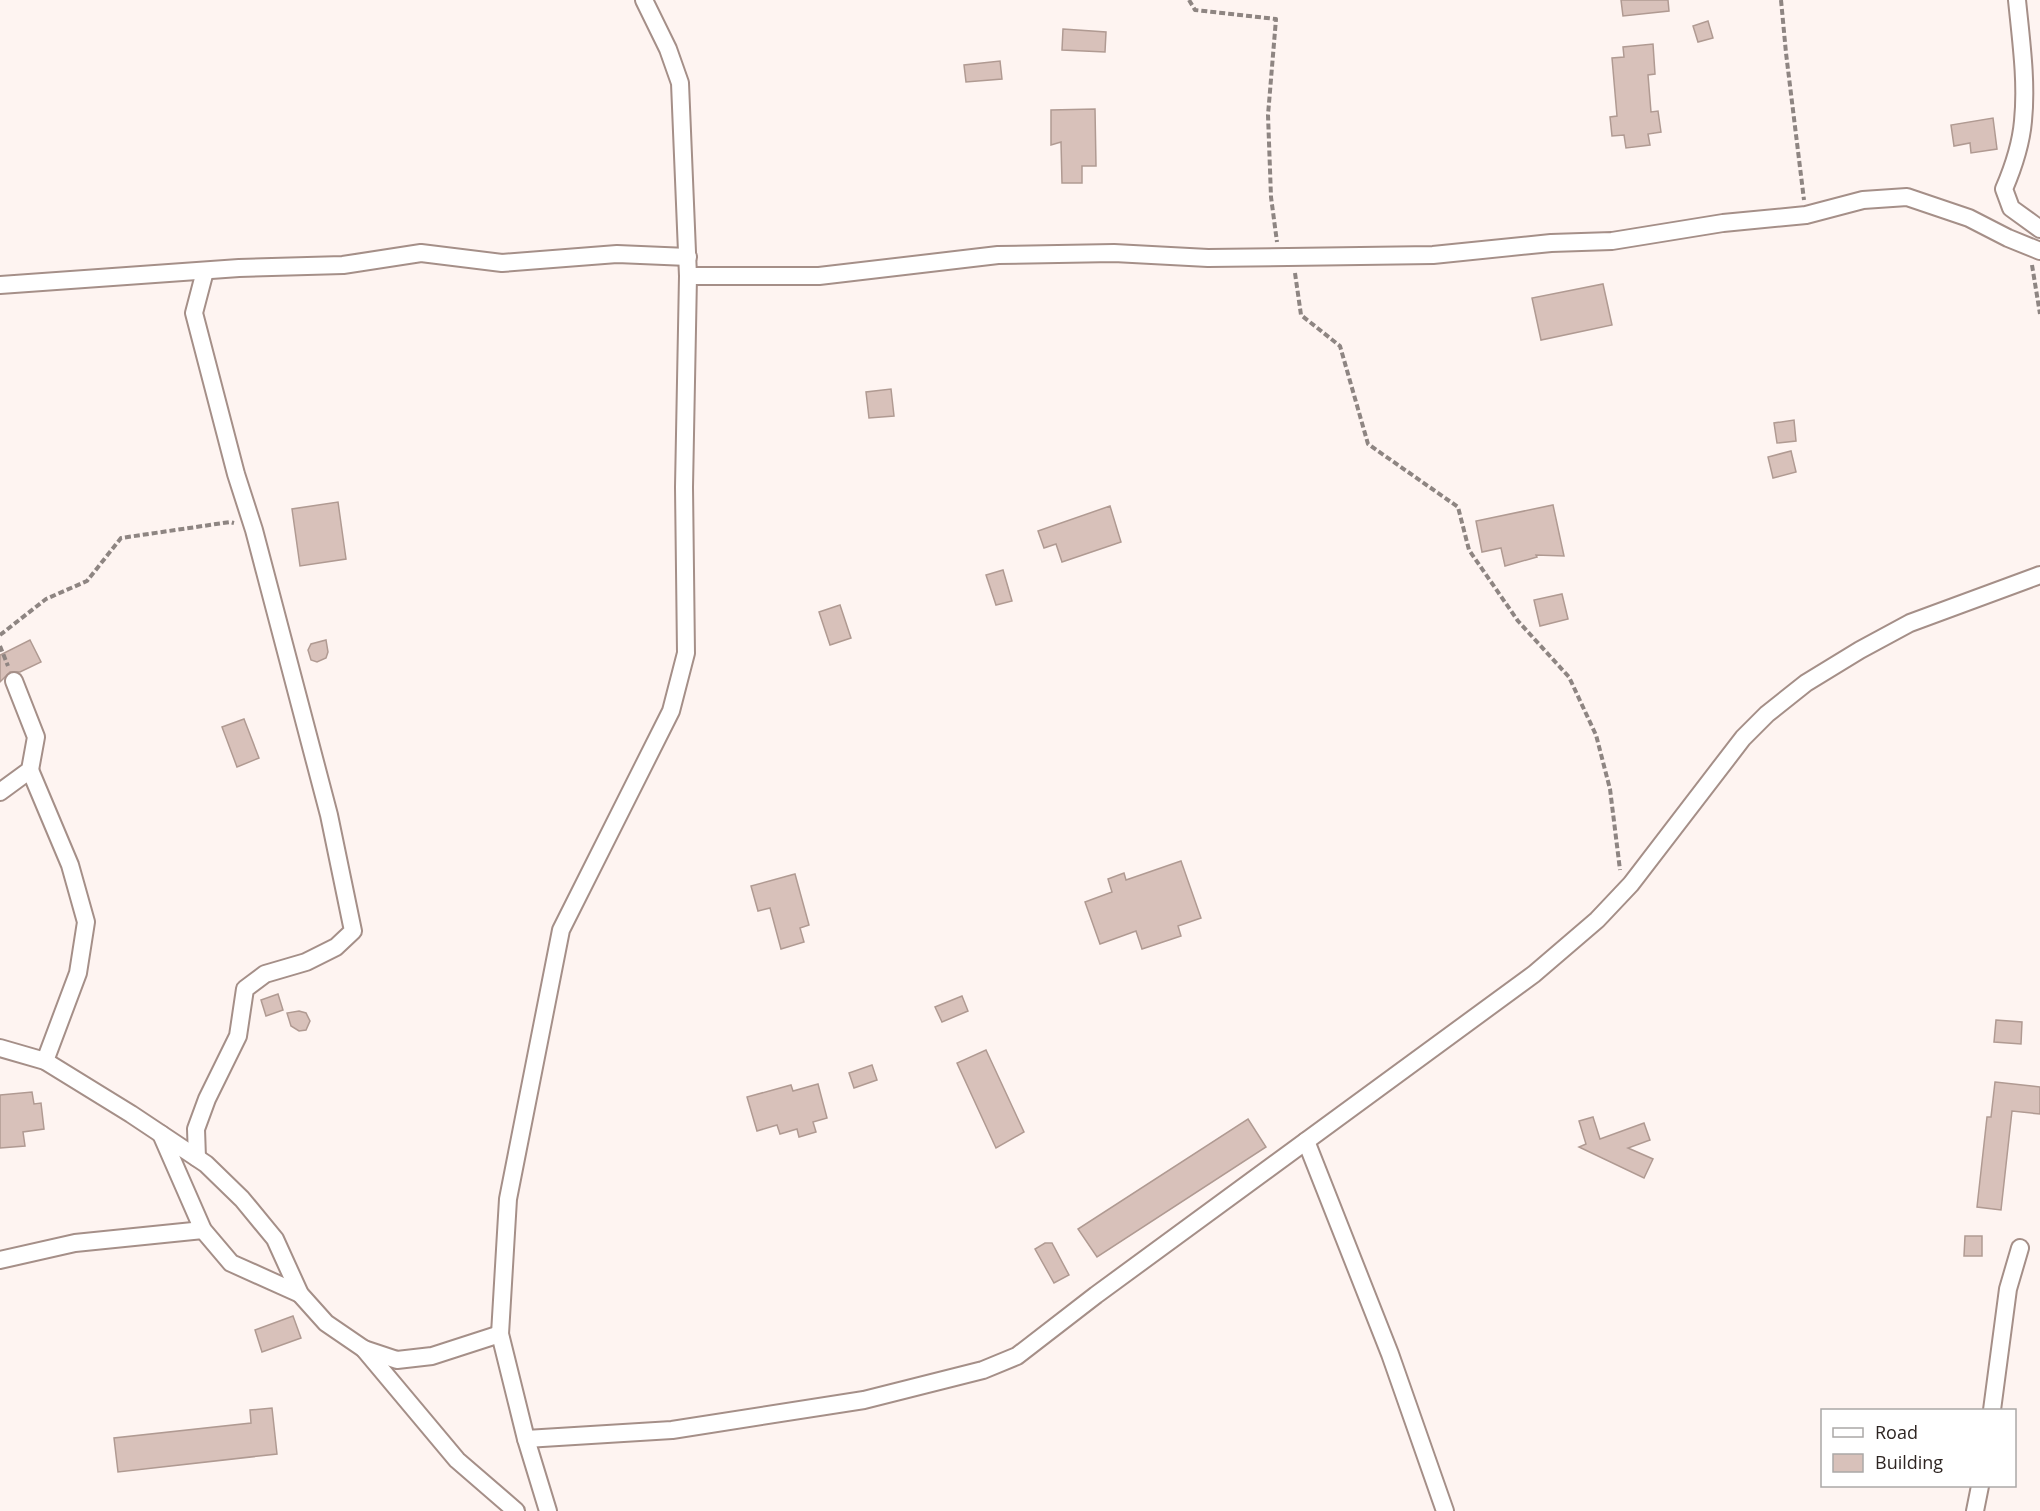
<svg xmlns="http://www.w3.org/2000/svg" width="2040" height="1511" viewBox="0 0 2040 1511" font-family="'Open Sans',sans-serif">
  <rect width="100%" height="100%" fill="#fef4f1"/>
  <g fill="#d8c1ba" stroke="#b09a92" stroke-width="1.5">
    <path d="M1621 0H1668L1669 11 1623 16Z"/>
    <path d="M1708 21 1713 38 1698 42 1693 26Z"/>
    <path d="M1063 29 1106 32 1105 52 1062 50Z"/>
    <path d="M1653 44 1655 74 1648 75 1651 112 1658 111 1661 132 1648 134 1650 145 1626 148 1624 135 1612 136 1610 117 1617 116 1612 58 1624 57 1623 47Z"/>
    <path d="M1000 61 1002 79 966 82 964 65Z"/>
    <path d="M1095 109 1096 166H1082V183H1062L1061 142 1051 145V110Z"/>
    <path d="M1993 118 1997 149 1971 153 1970 143 1954 146 1951 125Z"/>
    <path d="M1603 284 1612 325 1541 340 1532 298Z"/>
    <path d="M891 389 894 416 869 418 866 392Z"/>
    <path d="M1794 420 1796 441 1777 443 1774 423Z"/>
    <path d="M1791 451 1796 472 1773 478 1768 457Z"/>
    <path d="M338 502 346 559 300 566 292 509Z"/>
    <path d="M1553 505 1564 556 1536 555 1537 557 1505 566 1501 548 1482 552 1476 521Z"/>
    <path d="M1110 506 1121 542 1062 562 1056 544 1044 548 1038 531Z"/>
    <path d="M1003 570 1012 601 996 605 986 575Z"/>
    <path d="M1562 594 1568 619 1540 626 1534 600Z"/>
    <path d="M840 605 851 638 830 645 819 612Z"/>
    <path d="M30 640 41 662 20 672H10L0 682V655Z"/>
    <path d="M326 640 328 652 326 658 317 662 311 660 308 650 311 644Z"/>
    <path d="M244 719 259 758 237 767 222 727Z"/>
    <path d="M1181 861 1201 918 1178 926 1181 936 1142 949 1136 931 1100 944 1085 902 1112 892 1108 879 1124 873 1126 880Z"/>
    <path d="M795 874 809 925 800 928 804 942 781 949 770 908 758 911 751 886Z"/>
    <path d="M278 994 283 1010 266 1016 261 1000Z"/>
    <path d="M962 996 968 1011 942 1022 935 1007Z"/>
    <path d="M299 1011 306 1013 310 1021 306 1030 299 1031 291 1026 287 1013Z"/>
    <path d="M1996 1020 2022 1022 2021 1044 1994 1042Z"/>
    <path d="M986 1050 1024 1132 996 1148 957 1063Z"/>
    <path d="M872 1065 877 1080 854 1088 849 1073Z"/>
    <path d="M1995 1082 2040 1087V1114L2012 1111 2001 1210 1977 1207 1987 1117H1991Z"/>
    <path d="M818 1084 827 1118 813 1122 816 1132 799 1137 797 1129 780 1134 777 1125 757 1131 747 1097 791 1085 793 1091Z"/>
    <path d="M32 1092 34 1104 41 1103 44 1129 23 1132 25 1146 0 1148V1095Z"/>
    <path d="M1593 1117 1600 1139 1644 1123 1650 1140 1628 1148 1653 1159 1644 1178 1579 1147 1586 1144 1579 1121Z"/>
    <path d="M1248 1119 1266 1147 1097 1257 1078 1229Z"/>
    <path d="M1965 1236H1982V1256H1964Z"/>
    <path d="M1045 1243H1052L1069 1275 1054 1283 1035 1249Z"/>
    <path d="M293 1316 301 1338 262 1352 255 1330Z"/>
    <path d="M272 1408 277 1454 118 1472 114 1438 251 1423 250 1410Z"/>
  </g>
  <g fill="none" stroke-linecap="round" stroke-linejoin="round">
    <defs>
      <g id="minor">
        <path d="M2017 0C2021 40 2027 82 2023 121 2021 144 2013 168 2004 189L2011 208 2040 229"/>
        <path d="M688 276H819L998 255 1114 253 1208 258 1433 255 1551 243 1612 241 1723 223 1806 215 1863 200 1907 197 1969 218 2008 238 2040 251"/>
        <path d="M0 285 239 268 343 265 421 253 502 263 617 254 688 257"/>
        <path d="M30 770 70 865 86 922 78 973 45 1061"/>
        <path d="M0 792 30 770 36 737 14 681"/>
        <path d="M0 1048 45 1061 131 1114 206 1164 242 1199 275 1239 300 1294 326 1323 364 1349 397 1360 432 1356 500 1334"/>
        <path d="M161 1134 203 1230 231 1263 300 1294"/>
        <path d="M1306 1141 1390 1354 1445 1511"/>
        <path d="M197 1158 196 1129 207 1099 238 1036 245 989 265 974 306 962 336 947 353 931 329 815 254 530 236 474 194 313 205 271"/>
        <path d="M0 1260 75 1243 203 1230"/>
        <path d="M364 1349 457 1460 516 1511"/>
        <path d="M1992 1410 2008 1289 2020 1248"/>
        <path d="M526 1439 672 1430 864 1400 983 1370 1017 1356 1096 1295 1534 974 1597 920 1631 884 1743 738 1767 714 1806 683 1860 650 1910 623 2040 575"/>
        <path d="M548 1511 526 1439 500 1334 508 1199 561 930 671 711 686 653 684 487 688 276 680 83 668 49 644 0"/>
        <path d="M1975 1511 1980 1486"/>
      </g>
    </defs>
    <use href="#minor" stroke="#a58f88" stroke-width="20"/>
    <g stroke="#8e8582" stroke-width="4" stroke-dasharray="6 3" stroke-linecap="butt">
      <path d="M1189 0 1195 10 1276 19 1268 115 1271 197 1277 242"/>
      <path d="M1781 0 1786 53 1804 200"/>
      <path d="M2032 265 2040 314"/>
      <path d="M1295 273 1301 315 1340 346 1368 444 1458 507 1469 550 1518 621 1569 677 1596 735 1610 789 1620 870"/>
      <path d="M0 635 46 599 87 581 121 538 230 522 234 523"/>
      <path d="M0 646 8 666"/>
    </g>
    <use href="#minor" stroke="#fff" stroke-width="16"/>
  </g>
  <rect x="1821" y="1409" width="195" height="78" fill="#ffffff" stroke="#aba8a7" stroke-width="1.5"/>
  <rect x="1833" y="1428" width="30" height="9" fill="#ffffff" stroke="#aba8a7" stroke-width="1.5"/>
  <text x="1875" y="1439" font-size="18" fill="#2e2522">Road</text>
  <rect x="1833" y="1454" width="30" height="18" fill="#d8c1ba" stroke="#aba8a7" stroke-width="1.5"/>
  <text x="1875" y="1469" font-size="18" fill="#2e2522">Building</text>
</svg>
